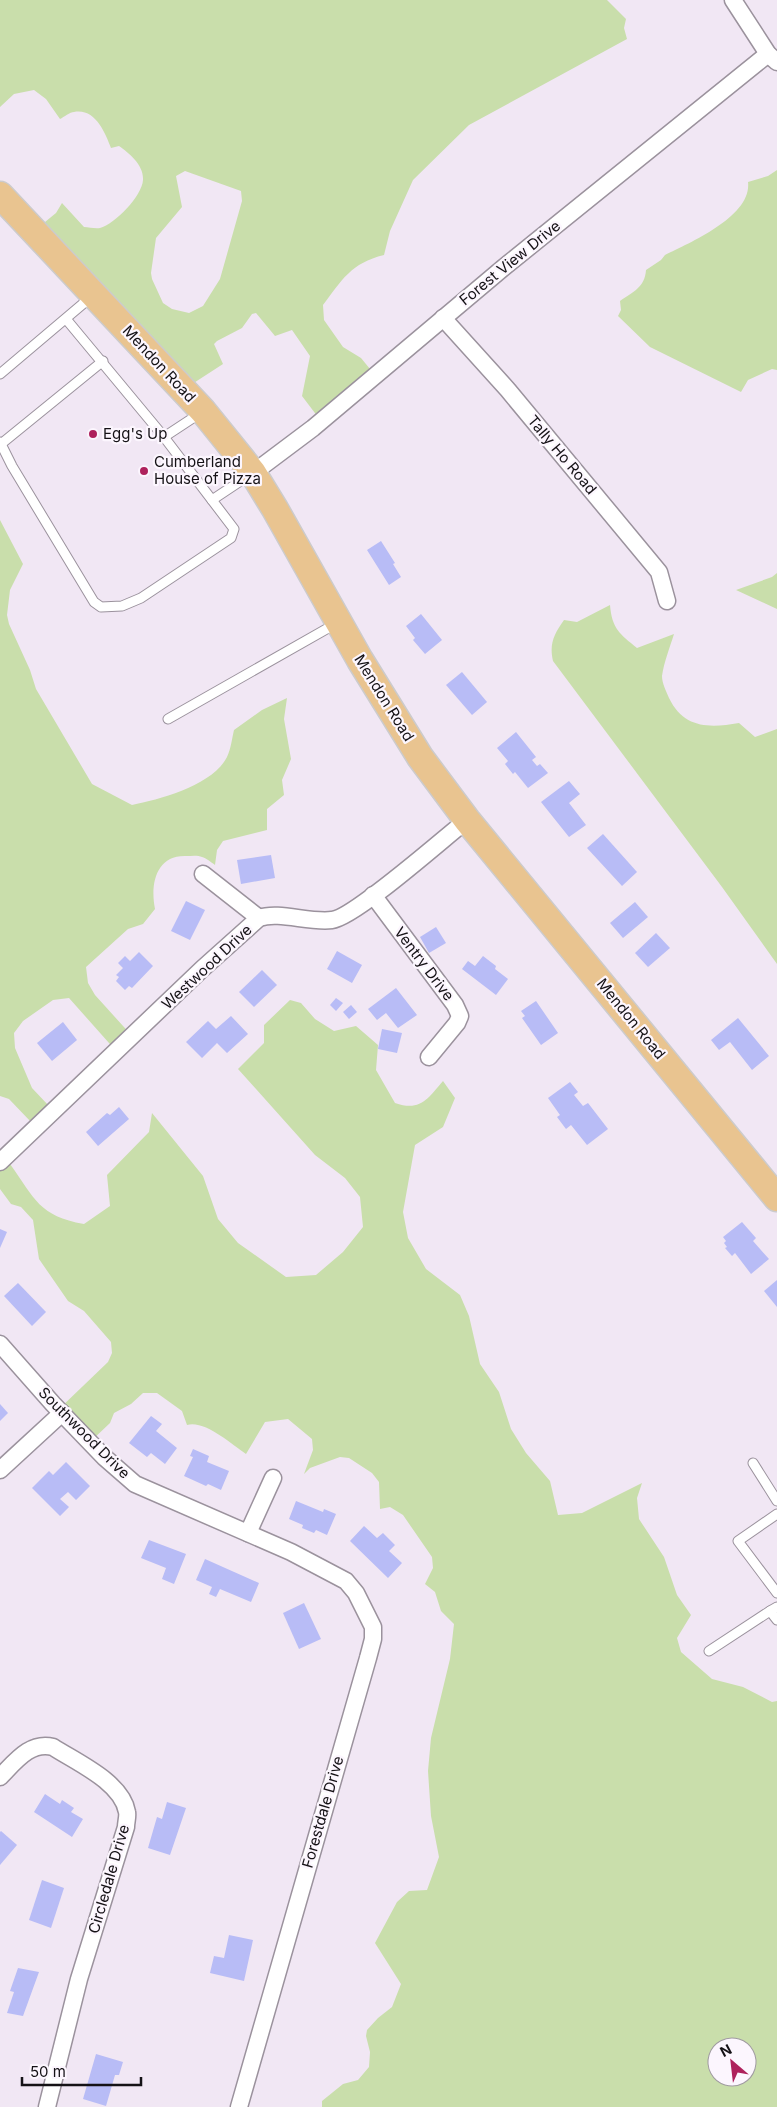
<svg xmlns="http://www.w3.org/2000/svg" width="777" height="2107" viewBox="0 0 777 2107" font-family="Inter,sans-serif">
  <rect width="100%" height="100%" fill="#f1e7f4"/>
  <g fill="#c9deab" fill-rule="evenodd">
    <path d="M0 0H607L626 19 624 28 627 39 469 125 413 180 390 231 384 255C351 263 342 280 323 305L324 320 343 347 361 358 379 380 324 425 302 396 310 356 292 330 275 336 256 313 252 314 242 328 217 341 214 344 223 364 186 388 34 231 56 213 62 203 84 227C89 227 95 229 100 228 115 224 142 196 143 180 144 165 129 153 119 146L111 148C105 132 95 108 74 112 70 112 64 117 60 119L46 99 34 90 14 94 0 107ZM185 171 241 191 242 201 220 279 203 306 189 313 172 309 163 303 152 279 151 273 156 238 182 207 176 176Z"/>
    <path d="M777 170V370L772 369 748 380 741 392 650 347 618 316 621 310 620 301C633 292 645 287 646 270L661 260 665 255C691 242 752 216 748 182L768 176Z"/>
    <path d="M0 520 23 564 10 590 7 615 9 624 30 670 36 689 92 784 132 805C161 799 213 785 227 757 231 749 232 738 234 730L262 710 287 698 284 719 291 759 282 780 284 795 267 809V830L223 841 217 850 215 865C211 862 206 858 202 857 198 855 191 856 186 856 156 855 150 884 155 909L143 924 128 929 86 967 88 983 95 995 133 1037 117 1052 69 998 53 1000 23 1021 14 1033 15 1048 32 1088 49 1106 31 1122 9 1099 0 1096Z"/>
    <path d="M777 573V609L736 590 772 577Z"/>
    <path d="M610 605C612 629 620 634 637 648L674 634C670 647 664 662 662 676 662 683 666 691 669 698 684 729 710 728 739 723L755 737 777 729V964L722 887 553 661C549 644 554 634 564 620L577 622Z"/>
    <path d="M290 1000 301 1003 315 1019 334 1031 356 1026 378 1045 376 1070 395 1103C421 1112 428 1098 443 1081L455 1098 443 1127 415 1145 403 1212 408 1238 426 1269 460 1295 469 1316 480 1364 499 1392 511 1429 526 1453 550 1481 558 1515 582 1513 642 1483 637 1498 639 1519 664 1557 677 1595 691 1615 677 1638 681 1652 712 1679 743 1687 772 1702 777 1701V2107H322V2101L343 2084 358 2080 369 2067 370 2052 366 2036 367 2030 378 2018 392 2007 401 1984 375 1943 397 1902 409 1891 427 1890 439 1857 431 1816 428 1771 431 1738 450 1659 454 1624 441 1611 435 1592 425 1584 433 1568 432 1557 403 1515 390 1507 380 1509 379 1482 372 1473 349 1458 340 1457 310 1468 304 1474 313 1450 312 1439 288 1419 265 1422 246 1454C231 1444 205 1420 187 1425L182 1411 157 1393H143L131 1404 114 1413 110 1423 90 1442 58 1410 108 1362 112 1353 111 1342 84 1311 68 1301 39 1259 33 1220 21 1207 11 1204 0 1189V1166L10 1164C35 1199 39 1216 84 1224L110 1206 107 1175 149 1132 152 1113 203 1176 218 1219 238 1243 286 1277 316 1275 343 1252 363 1227 360 1197 345 1178 315 1155 238 1069 264 1043V1025ZM717 2047H747V2077H717Z"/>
  </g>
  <g fill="#b8bcf6">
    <path d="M381 541 395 563 393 564 401 577 389 585 367 550Z"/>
    <path d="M421 614 442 640 425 654 413 640 415 638 406 626Z"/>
    <path d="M462 672 487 702 472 715 446 685Z"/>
    <path d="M516 732 536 757 532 760 537 766 540 764 548 773 528 788 515 772 513 774 505 764 508 761 497 748Z"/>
    <path d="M569 781 580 794 569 803 586 825 569 837 541 802Z"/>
    <path d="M603 834 637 872 622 886 587 848Z"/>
    <path d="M271 855 275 878 241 884 237 860Z"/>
    <path d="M186 901 205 910 190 940 171 931Z"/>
    <path d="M635 902 648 917 623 938 610 923Z"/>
    <path d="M436 927 446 943 429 953 420 937Z"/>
    <path d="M656 933 670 948 648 967 635 953Z"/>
    <path d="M337 951 362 965 352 983 327 969Z"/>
    <path d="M139 952 153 966 132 988 129 986 125 990 116 981 119 977 116 975 123 968 118 963 125 956 130 961Z"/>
    <path d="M483 956 496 966 495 969 508 979 496 995 462 969 468 961 475 966Z"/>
    <path d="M262 970 277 985 254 1007 239 992Z"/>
    <path d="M396 988 417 1015 398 1028 386 1013 377 1020 368 1009Z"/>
    <path d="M336 998 343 1003 336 1011 330 1005Z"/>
    <path d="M536 1001 558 1033 541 1045 522 1018 525 1016 521 1011Z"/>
    <path d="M351 1005 357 1012 349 1019 343 1012Z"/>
    <path d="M231 1016 248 1034 227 1053 217 1043 202 1058 186 1042 208 1021 216 1029Z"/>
    <path d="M738 1018 769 1056 752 1070 730 1042 719 1050 711 1040Z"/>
    <path d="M63 1022 77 1040 52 1061 37 1043Z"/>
    <path d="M382 1029 402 1033 397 1053 378 1049Z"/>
    <path d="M570 1082 578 1092 574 1095 583 1106 588 1103 608 1129 587 1145 571 1125 566 1129 557 1117 560 1115 548 1098Z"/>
    <path d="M119 1107 129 1119 98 1146 86 1132 107 1113 110 1115Z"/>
    <path d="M742 1222 756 1238 753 1241 769 1259 751 1274 735 1253 732 1256 725 1248 727 1247 724 1243 726 1241 723 1237Z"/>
    <path d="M0 1229 7 1232 0 1248Z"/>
    <path d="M777 1280V1307L764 1291Z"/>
    <path d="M18 1283 46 1312 32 1326 4 1296Z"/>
    <path d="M0 1404 8 1413 0 1421Z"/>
    <path d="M151 1416 162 1424 156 1431 177 1448 165 1464 151 1453 147 1457 129 1443Z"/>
    <path d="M193 1449 209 1456 207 1462 229 1471 221 1490 208 1484 206 1486 184 1476 193 1457 190 1456Z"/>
    <path d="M66 1462 90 1486 76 1500 68 1492 60 1499 69 1507 60 1516 32 1488 49 1471 53 1475Z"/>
    <path d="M296 1501 323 1512 324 1509 336 1514 327 1535 316 1530 314 1533 302 1528 303 1525 289 1519Z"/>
    <path d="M364 1526 377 1538 383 1533 395 1545 389 1551 402 1563 388 1578 350 1541Z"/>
    <path d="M149 1540 186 1554 174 1584 162 1579 166 1568 141 1558Z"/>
    <path d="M205 1559 259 1583 251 1602 220 1589 216 1597 209 1594 212 1587 196 1580Z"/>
    <path d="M304 1603 321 1639 299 1649 283 1613Z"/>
    <path d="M45 1794 60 1804 62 1800 74 1808 71 1812 83 1819 72 1837 34 1812Z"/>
    <path d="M167 1802 186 1808 170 1855 148 1848 157 1817 162 1819Z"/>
    <path d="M1 1831 17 1845 0 1865V1832Z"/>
    <path d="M42 1880 64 1888 51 1928 29 1920Z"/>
    <path d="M229 1935 253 1940 244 1981 210 1973 214 1956 224 1958Z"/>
    <path d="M18 1968 39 1972 23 2016 7 2013 14 1992 10 1991Z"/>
    <path d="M96 2054 123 2062 119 2075H115L106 2106 83 2099Z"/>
  </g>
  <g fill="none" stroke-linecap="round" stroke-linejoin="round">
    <defs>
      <g id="lane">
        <path d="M0 374 91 297"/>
        <path d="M164 437 202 412"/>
        <path d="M0 442 12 466 94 602 101 607 122 606 141 598 231 538 234 529 164 437 66 319"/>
        <path d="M1 444 103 361"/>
        <path d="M212 500 251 474"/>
        <path d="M168 719 337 623"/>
        <path d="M753 1463 777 1501"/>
        <path d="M777 1514 738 1541 777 1593"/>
        <path d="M777 1607 770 1611 777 1620"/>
        <path d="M709 1651 770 1611"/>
      </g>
      <g id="street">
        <path d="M733 0 768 54 777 62"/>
        <path d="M443 318 508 390 659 572 667 601"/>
        <path d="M253 473 313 428 503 268 768 54"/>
        <path d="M203 874 259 918"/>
        <path d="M373 895 455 1005 460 1016 457 1023 429 1057"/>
        <path d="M0 1162 202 969 259 918C279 911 309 923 332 920 354 918 444 838 467 820"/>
        <path d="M0 1344 53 1404 104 1457 135 1484 291 1552 346 1581 356 1593 373 1627V1639L368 1658 239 2107"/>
        <path d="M0 1470 62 1413"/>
        <path d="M248 1533 273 1478"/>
        <path d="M0 1777C15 1762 30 1741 53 1747 76 1762 122 1782 127 1812 128 1816 126 1822 126 1827L79 1979 47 2107"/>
      </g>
      <path id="primary" d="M0 195 203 411 253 473 275 509 360 660 420 757 467 820 777 1198"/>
    </defs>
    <use href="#lane" stroke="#9b929d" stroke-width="11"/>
    <use href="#street" stroke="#9b929d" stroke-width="19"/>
    <use href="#primary" stroke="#cccbcc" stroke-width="29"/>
    <use href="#lane" stroke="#fff" stroke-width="9"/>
    <use href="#street" stroke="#fff" stroke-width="16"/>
    <use href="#primary" stroke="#e9c490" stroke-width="26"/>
  </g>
  <g fill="#ae215c" stroke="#fcf6fe" stroke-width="2">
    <circle cx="93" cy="434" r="5"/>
    <circle cx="144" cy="471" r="5"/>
  </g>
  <g text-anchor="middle" stroke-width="4.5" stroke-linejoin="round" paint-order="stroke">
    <g font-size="15" fill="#151216" stroke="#fcf6fe">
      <text transform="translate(510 263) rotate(-39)" y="5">Forest View Drive</text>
      <text transform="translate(159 364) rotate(47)" y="5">Mendon Road</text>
      <text transform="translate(562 455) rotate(50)" y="5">Tally Ho Road</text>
      <text transform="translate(384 698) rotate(58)" y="5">Mendon Road</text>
      <text transform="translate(424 964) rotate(53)" y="5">Ventry Drive</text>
      <text transform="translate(207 967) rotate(-43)" y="5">Westwood Drive</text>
      <text transform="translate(631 1019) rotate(51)" y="5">Mendon Road</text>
      <text transform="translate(84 1433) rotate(45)" y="5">Southwood Drive</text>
      <text transform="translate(323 1812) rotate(-74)" y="5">Forestdale Drive</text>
      <text transform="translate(109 1879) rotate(-74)" y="5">Circledale Drive</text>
    </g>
    <g font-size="15" fill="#151216" stroke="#fcf6fe" text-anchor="start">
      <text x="103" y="439">Egg's Up</text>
      <text x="154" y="467">Cumberland<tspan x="154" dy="17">House of Pizza</tspan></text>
    </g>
  </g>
  <g transform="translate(732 2062) rotate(332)"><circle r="24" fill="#fcf6fe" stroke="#a09ba1"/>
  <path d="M0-4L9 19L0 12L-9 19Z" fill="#ae215c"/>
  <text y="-8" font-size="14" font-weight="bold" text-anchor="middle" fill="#151216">N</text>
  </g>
  <path d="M22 2077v8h119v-8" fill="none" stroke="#151216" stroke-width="2.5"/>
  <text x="30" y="2077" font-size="15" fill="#151216" stroke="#fcf6fe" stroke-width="4" paint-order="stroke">50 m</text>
</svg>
